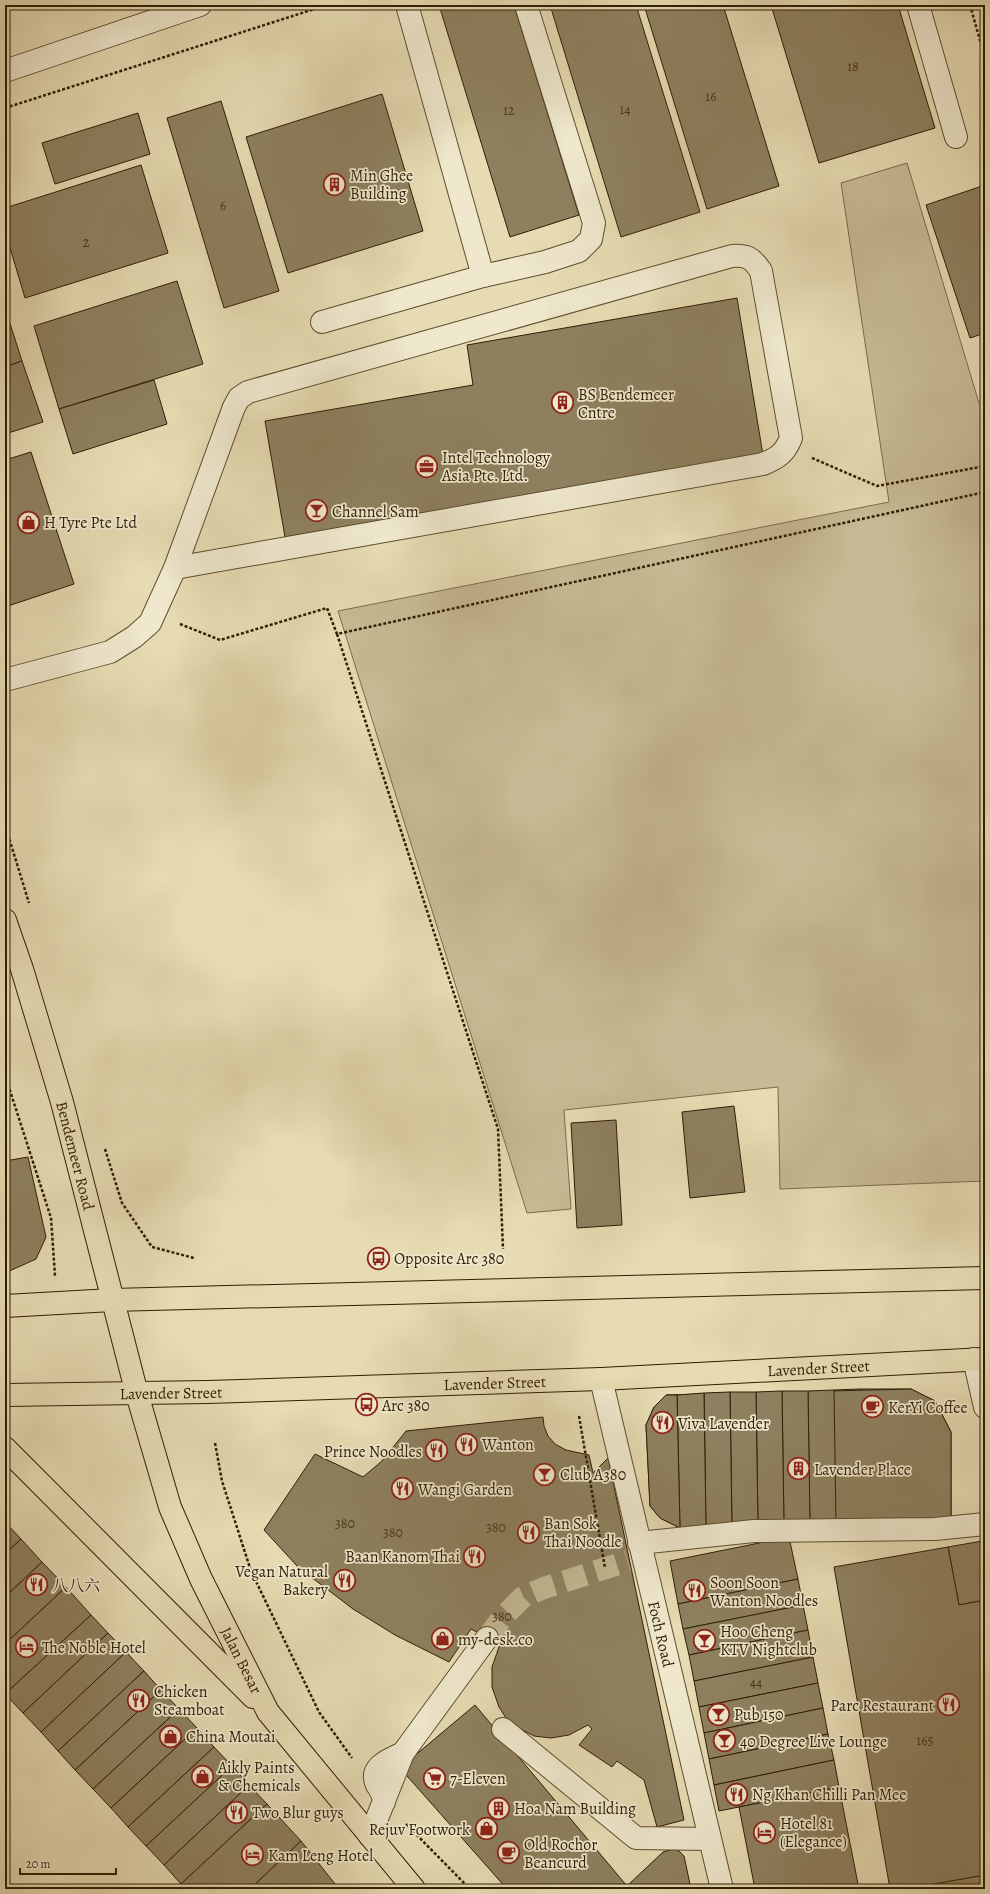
<svg xmlns="http://www.w3.org/2000/svg" width="990" height="1894" viewBox="0 0 990 1894" font-family="Alegreya,'Noto Serif SC',serif">
  <rect width="100%" height="100%" fill="#e6dbb2"/>
  <filter id="stains"><feTurbulence type="fractalNoise" baseFrequency=".005" numOctaves="4"/><feColorMatrix values="0 0 0 0 .2 0 0 0 0 .09 0 0 0 0 .02 0 0 0 .5 -.17"/></filter>
  <radialGradient id="worn" r=".72"><stop offset=".6" stop-color="#630" stop-opacity="0"/><stop offset="1" stop-color="#630" stop-opacity=".3"/></radialGradient>
  <path fill="#c7bb95" stroke="#7b6c4d" d="M907 163 979 403 985 401V1181L780 1189 778 1087 564 1110 571 1209 527 1213 338 611 889 502 841 183Z"/>
  <g fill="#8e805f" stroke="#2f1e05">
    <path d="M439 5H514L579 215 510 237Z"/>
    <path d="M550 5H636L700 212 621 237Z"/>
    <path d="M644 5H723L779 186 707 209Z"/>
    <path d="M771 5H898L935 128 819 163Z"/>
    <path d="M382 94 423 231 288 273 246 137Z"/>
    <path d="M221 101 279 291 224 308 167 118Z"/>
    <path d="M138 113 150 154 55 184 42 143Z"/>
    <path d="M141 165 168 253 25 298 5 231V208Z"/>
    <path d="M985 185V333L970 338 926 205Z"/>
    <path d="M177 281 203 364 59 409 34 326Z"/>
    <path d="M737 298 763 455 285 537 265 421 473 385 467 345Z"/>
    <path d="M5 308 22 361 5 367Z"/>
    <path d="M22 361 43 422 5 434V367Z"/>
    <path d="M154 380 167 424 73 454 59 409Z"/>
    <path d="M31 452 74 584 5 607V460Z"/>
    <path d="M734 1106 745 1192 690 1198 682 1112Z"/>
    <path d="M616 1120 622 1225 577 1228 571 1123Z"/>
    <path d="M28 1157 46 1237 36 1259 5 1273V1161Z"/>
    <path d="M859 1389H886L887 1524H862Z"/>
    <path d="M859 1389 862 1524 836 1525 834 1390Z"/>
    <path d="M886 1389H911V1524H887Z"/>
    <path d="M911 1389 935 1401 951 1432V1524H911Z"/>
    <path d="M911 1389 935 1401 951 1432V1524L680 1528 660 1518 650 1506 646 1425 654 1407 666 1395Z"/>
    <path d="M834 1390 836 1525H810L808 1391Z"/>
    <path d="M782 1391H808L810 1525 784 1526Z"/>
    <path d="M782 1391 784 1526H758L756 1392Z"/>
    <path d="M730 1392H756L758 1526 732 1527Z"/>
    <path d="M730 1392 732 1527 706 1528 704 1393Z"/>
    <path d="M704 1393 706 1528H680L677 1395Z"/>
    <path d="M666 1395H677L680 1528 660 1518 650 1506 646 1425 654 1407Z"/>
    <path d="M543 1417 544 1426 548 1436 555 1444 566 1450 589 1455 593 1473 608 1458 684 1820 657 1827 644 1780 617 1761 612 1767 579 1745 592 1729 588 1725 569 1735 551 1738 534 1736 517 1727 506 1718 499 1707 492 1687V1667L500 1644 471 1629 449 1662 395 1635 353 1609 298 1567 264 1530 315 1454 363 1477 382 1461 406 1431Z"/>
    <path d="M5 1522 21 1539 5 1554Z"/>
    <path d="M789 1537 798 1579 678 1604 670 1561Z"/>
    <path d="M21 1539 42 1562 5 1597V1554Z"/>
    <path d="M982 1541 985 1559V1600L959 1605 948 1547Z"/>
    <path d="M948 1547 959 1605 985 1600V1875L910 1889H890L834 1567Z"/>
    <path d="M42 1562 66 1587 5 1644V1597Z"/>
    <path d="M798 1579 803 1605 683 1629 678 1604Z"/>
    <path d="M66 1587 91 1615 5 1694V1644Z"/>
    <path d="M803 1605 808 1630 689 1655 683 1629Z"/>
    <path d="M91 1615 108 1633 23 1713 5 1694Z"/>
    <path d="M808 1630 813 1657 694 1681 689 1655Z"/>
    <path d="M108 1633 126 1652 41 1732 23 1713Z"/>
    <path d="M126 1652 144 1671 58 1751 41 1732Z"/>
    <path d="M813 1657 818 1683 699 1707 694 1681Z"/>
    <path d="M144 1671 161 1690 75 1770 58 1751Z"/>
    <path d="M818 1683 823 1708 704 1733 699 1707Z"/>
    <path d="M161 1690 179 1709 93 1789 75 1770Z"/>
    <path d="M475 1705 627 1886 663 1852 676 1848 684 1856 691 1889H507L400 1768Z"/>
    <path d="M823 1708 828 1734 709 1759 704 1733Z"/>
    <path d="M179 1709 197 1728 111 1808 93 1789Z"/>
    <path d="M197 1728 214 1747 128 1827 111 1808Z"/>
    <path d="M828 1734 834 1760 714 1785 709 1759Z"/>
    <path d="M214 1747 232 1766 146 1846 128 1827Z"/>
    <path d="M834 1760 839 1787 719 1811 714 1785Z"/>
    <path d="M232 1766 249 1785 164 1865 146 1846Z"/>
    <path d="M249 1785 267 1804 181 1884 164 1865Z"/>
    <path d="M839 1787 859 1889H755L739 1807Z"/>
    <path d="M267 1804 301 1841 250 1889H186L181 1884Z"/>
    <path d="M301 1841 339 1889H250Z"/>
    <path d="M985 1875V1889H910L934 1884Z"/>
  </g>
  <g fill="none" stroke-linecap="round" stroke-linejoin="round">
    <path stroke="#c1b58f" stroke-width="22" stroke-dasharray="22 11" stroke-linecap="butt" d="M487 1638 503 1617 523 1597 544 1588 628 1561"/>
    <defs>
      <g id="minor">
        <path d="M407 5 483 276"/>
        <path d="M918 5 956 137"/>
        <path d="M5 71 200 5"/>
        <path d="M322 322 483 276 545 262 579 251 591 239 594 223 526 5"/>
        <path d="M5 680 110 652 134 637 150 623 175 568 234 407 239 398 248 392 732 256C748 255 752 258 761 271L791 438C785 453 778 458 763 464L175 568"/>
        <path d="M974 1359 985 1407"/>
        <path id="s1" d="M601 1379 722 1889"/>
        <path d="M639 1543 754 1531 935 1529 985 1524"/>
        <path d="M503 1729 636 1838 709 1839"/>
        <path d="M384 1802C384 1795 381 1791 377 1785 368 1766 391 1759 403 1753"/>
        <path d="M370 1836 403 1753 487 1638"/>
      </g>
      <g id="major">
        <path id="s2" d="M5 920 22 969 62 1102 137 1394 170 1507 201 1579 268 1712 414 1889"/>
        <path d="M5 1306 112 1300 985 1278"/>
        <path id="s3" d="M5 1395 208 1392 601 1379 985 1359"/>
        <path d="M5 1448 253 1697"/>
      </g>
    </defs>
    <use href="#minor" stroke="#5d4d30" stroke-width="24"/>
    <use href="#major" stroke="#2f1e05" stroke-width="24"/>
    <g stroke="#2f1e05" stroke-width="2.5" stroke-dasharray="3 2" stroke-linecap="butt">
      <path d="M970 5 985 58"/>
      <path d="M5 108 327 5"/>
      <path d="M812 458 877 486 985 466"/>
      <path d="M180 624 220 640 327 608 337 634 985 492"/>
      <path d="M337 634 498 1129 503 1249"/>
      <path d="M5 825 29 903"/>
      <path d="M5 1075 51 1218 55 1276"/>
      <path d="M105 1149 122 1203 152 1247 194 1258"/>
      <path d="M579 1416 605 1568"/>
      <path d="M215 1443 222 1481 251 1571 319 1712 352 1758"/>
      <path d="M406 1824 470 1889"/>
    </g>
    <use href="#minor" stroke="#efe8cd" stroke-width="22"/>
    <use href="#major" stroke="#e6dbb2" stroke-width="22"/>
  </g>
  <defs>
    <symbol id="building-ring" viewBox="-11 -11 22 22"><circle r="9.5" fill="#efe8cd" stroke="#8f2418" stroke-width="1.5"/><path d="M-4-6H4V6H1V3H-1V6H-4ZM-2.5-4.3h1.7v1.8h-1.7ZM.8-4.3h1.7v1.8H.8ZM-2.5-1h1.7V.8h-1.7ZM.8-1h1.7V.8H.8Z" fill="#8f2418"/></symbol>
    <symbol id="office-ring" viewBox="-11 -11 22 22"><circle r="9.5" fill="#efe8cd" stroke="#8f2418" stroke-width="1.5"/><path d="M-6-3h4V-5.5h4V-3h4V5H-6ZM-1-4.5V-3h2v-1.5ZM-6 0V1H6V0Z" fill="#8f2418"/></symbol>
    <symbol id="bar-ring" viewBox="-11 -11 22 22"><circle r="9.5" fill="#efe8cd" stroke="#8f2418" stroke-width="1.5"/><path d="M-6-5H6L.8 .8V4.5H3.5V6h-7V4.5H-.8V.8Z" fill="#8f2418"/></symbol>
    <symbol id="shop-ring" viewBox="-11 -11 22 22"><circle r="9.5" fill="#efe8cd" stroke="#8f2418" stroke-width="1.5"/><path d="M-5-2.5h2.3a2.7 3.5 0 0 1 5.4 0H5L5.5 6h-11ZM-1.5-2.5h3a1.5 2.3 0 0 0-3 0Z" fill="#8f2418"/></symbol>
    <symbol id="bus-ring" viewBox="-11 -11 22 22"><circle r="9.5" fill="#efe8cd" stroke="#8f2418" stroke-width="1.5"/><path d="M-5-6H5V4H4V6H2V4H-2V6H-4V4H-5ZM-3.5-4V0h7V-4ZM-3.5 1.2v1.5H-2V1.2ZM2 1.2v1.5H3.5V1.2Z" fill="#8f2418"/></symbol>
    <symbol id="cafe-ring" viewBox="-11 -11 22 22"><circle r="9.5" fill="#efe8cd" stroke="#8f2418" stroke-width="1.5"/><path d="M-5.5-4.5H6V0H3Q3 3.5 0 3.5H-2.5Q-5.5 3.5-5.5 0ZM3-3.2v2h1.7v-2ZM-6 4.5H4V6H-6Z" fill="#8f2418"/></symbol>
    <symbol id="restaurant-ring" viewBox="-11 -11 22 22"><circle r="9.5" fill="#efe8cd" stroke="#8f2418" stroke-width="1.5"/><path d="M-5-6h1v4h1v-4h1v4h1v-4h1v5L-1.5 .5V6h-2V.5L-5-1ZM5-6V6H3V1.5H1.5Q1.5-4 5-6Z" fill="#8f2418"/></symbol>
    <symbol id="hotel-ring" viewBox="-11 -11 22 22"><circle r="9.5" fill="#efe8cd" stroke="#8f2418" stroke-width="1.5"/><path d="M-6-4.5h1.5V1H6V5H4.5V3h-9V5H-6ZM-4 0a1.8 1.8 0 1 1 3.6 0ZM.5 0V-2.5h3Q6-2.5 6 0Z" fill="#8f2418"/></symbol>
    <symbol id="supermarket-ring" viewBox="-11 -11 22 22"><circle r="9.5" fill="#efe8cd" stroke="#8f2418" stroke-width="1.5"/><path d="M-6-5.5h2.5l.6 2H6L4.5 2H-2.5L-4.4-4H-6ZM-1.5 3.2a1.3 1.3 0 1 0 .1 0ZM3 3.2a1.3 1.3 0 1 0 .1 0Z" fill="#8f2418"/></symbol>
  </defs>
  <g fill-rule="evenodd">
    <use href="#building-ring" x="322" y="172" width="25" height="25"/>
    <use href="#building-ring" x="550" y="390" width="25" height="25"/>
    <use href="#office-ring" x="414" y="454" width="25" height="25"/>
    <use href="#bar-ring" x="304" y="498" width="25" height="25"/>
    <use href="#shop-ring" x="16" y="510" width="25" height="25"/>
    <use href="#bus-ring" x="366" y="1246" width="25" height="25"/>
    <use href="#bus-ring" x="354" y="1392" width="25" height="25"/>
    <use href="#cafe-ring" x="860" y="1394" width="25" height="25"/>
    <use href="#restaurant-ring" x="650" y="1410" width="25" height="25"/>
    <use href="#restaurant-ring" x="454" y="1432" width="25" height="25"/>
    <use href="#restaurant-ring" x="424" y="1438" width="25" height="25"/>
    <use href="#building-ring" x="786" y="1456" width="25" height="25"/>
    <use href="#bar-ring" x="532" y="1462" width="25" height="25"/>
    <use href="#restaurant-ring" x="390" y="1476" width="25" height="25"/>
    <use href="#restaurant-ring" x="516" y="1520" width="25" height="25"/>
    <use href="#restaurant-ring" x="462" y="1544" width="25" height="25"/>
    <use href="#restaurant-ring" x="332" y="1568" width="25" height="25"/>
    <use href="#restaurant-ring" x="24" y="1572" width="25" height="25"/>
    <use href="#restaurant-ring" x="682" y="1578" width="25" height="25"/>
    <use href="#shop-ring" x="430" y="1626" width="25" height="25"/>
    <use href="#bar-ring" x="692" y="1628" width="25" height="25"/>
    <use href="#hotel-ring" x="14" y="1634" width="25" height="25"/>
    <use href="#restaurant-ring" x="126" y="1688" width="25" height="25"/>
    <use href="#restaurant-ring" x="936" y="1692" width="25" height="25"/>
    <use href="#bar-ring" x="706" y="1702" width="25" height="25"/>
    <use href="#shop-ring" x="158" y="1724" width="25" height="25"/>
    <use href="#bar-ring" x="712" y="1728" width="25" height="25"/>
    <use href="#shop-ring" x="190" y="1764" width="25" height="25"/>
    <use href="#supermarket-ring" x="422" y="1766" width="25" height="25"/>
    <use href="#restaurant-ring" x="724" y="1782" width="25" height="25"/>
    <use href="#building-ring" x="486" y="1796" width="25" height="25"/>
    <use href="#restaurant-ring" x="224" y="1800" width="25" height="25"/>
    <use href="#shop-ring" x="474" y="1816" width="25" height="25"/>
    <use href="#hotel-ring" x="752" y="1820" width="25" height="25"/>
    <use href="#cafe-ring" x="496" y="1840" width="25" height="25"/>
    <use href="#hotel-ring" x="240" y="1842" width="25" height="25"/>
  </g>
  <g text-anchor="middle" stroke-width="3.5" stroke-linejoin="round" paint-order="stroke">
    <g font-size="14" fill="#47361c">
      <text x="853" y="71">18</text>
      <text x="711" y="101">16</text>
      <text x="625" y="114">14</text>
      <text x="509" y="115">12</text>
      <text x="223" y="210">6</text>
      <text x="86" y="247">2</text>
      <text x="345" y="1528">380</text>
      <text x="496" y="1532">380</text>
      <text x="393" y="1537">380</text>
      <text x="502" y="1621">380</text>
      <text x="756" y="1687">44</text>
      <text x="925" y="1745">165</text>
    </g>
    <g font-size="16" fill="#2f1e05" stroke="#efe8cd" text-anchor="start">
      <text x="350" y="181">Min Ghee<tspan x="350" dy="18">Building</tspan></text>
      <text x="578" y="400">BS Bendemeer<tspan x="578" dy="18">Cntre</tspan></text>
      <text x="442" y="463">Intel Technology<tspan x="442" dy="18">Asia Pte. Ltd.</tspan></text>
      <text x="332" y="517">Channel Sam</text>
      <text x="44" y="528">H Tyre Pte Ltd</text>
      <text x="394" y="1264">Opposite Arc 380</text>
      <text x="382" y="1411">Arc 380</text>
      <text x="888" y="1413">KerYi Coffee</text>
      <text x="678" y="1429">Viva Lavender</text>
      <text x="482" y="1450">Wanton</text>
      <text x="422" y="1457" text-anchor="end">Prince Noodles</text>
      <text x="814" y="1475">Lavender Place</text>
      <text x="560" y="1480">Club A380</text>
      <text x="418" y="1495">Wangi Garden</text>
      <text x="544" y="1529">Ban Sok<tspan x="544" dy="18">Thai Noodle</tspan></text>
      <text x="460" y="1562" text-anchor="end">Baan Kanom Thai</text>
      <text x="328" y="1577" text-anchor="end">Vegan Natural<tspan x="328" dy="18">Bakery</tspan></text>
      <text x="710" y="1588">Soon Soon<tspan x="710" dy="18">Wanton Noodles</tspan></text>
      <text x="52" y="1591">八八六</text>
      <text x="720" y="1637">Hoo Cheng<tspan x="720" dy="18">KTV Nightclub</tspan></text>
      <text x="458" y="1645">my-desk.co</text>
      <text x="42" y="1653">The Noble Hotel</text>
      <text x="154" y="1697">Chicken<tspan x="154" dy="18">Steamboat</tspan></text>
      <text x="934" y="1711" text-anchor="end">Parc Restaurant</text>
      <text x="734" y="1720">Pub 150</text>
      <text x="186" y="1742">China Moutai</text>
      <text x="740" y="1747">40 Degree Live Lounge</text>
      <text x="218" y="1773">Aikly Paints<tspan x="218" dy="18">&amp; Chemicals</tspan></text>
      <text x="450" y="1784">7-Eleven</text>
      <text x="752" y="1800">Ng Khan Chilli Pan Mee</text>
      <text x="514" y="1814">Hoa Nam Building</text>
      <text x="252" y="1818">Two Blur guys</text>
      <text x="780" y="1829">Hotel 81<tspan x="780" dy="18">(Elegance)</tspan></text>
      <text x="470" y="1835" text-anchor="end">Rejuv Footwork</text>
      <text x="524" y="1850">Old Rochor<tspan x="524" dy="18">Beancurd</tspan></text>
      <text x="268" y="1861">Kam Leng Hotel</text>
    </g>
    <g font-size="16" fill="#2f1e05" stroke="#efe8cd">
      <text dy="6" stroke="none"><textPath href="#s2" startOffset="246">Bendemeer Road</textPath></text>
      <text dy="6" stroke="none"><textPath href="#s3" startOffset="814">Lavender Street</textPath></text>
      <text dy="6" stroke="none"><textPath href="#s3" startOffset="490">Lavender Street</textPath></text>
      <text dy="6" stroke="none"><textPath href="#s3" startOffset="166">Lavender Street</textPath></text>
      <text dy="6" stroke="none"><textPath href="#s1" startOffset="262">Foch Road</textPath></text>
      <text dy="6" stroke="none"><textPath href="#s2" startOffset="779">Jalan Besar</textPath></text>
    </g>
  </g>
  <rect width="990" height="1894" fill="none" stroke="#e6dbb2" stroke-width="20"/>
  <rect x="6" y="6" width="978" height="1882" fill="none" stroke="#2f1e05" stroke-width="2"/>
  <rect x="10" y="10" width="970" height="1874" fill="none" stroke="#2f1e05"/>
  <path d="M20 1868v6h96v-6" fill="none" stroke="#2f1e05" stroke-width="2"/>
  <text x="26" y="1868" font-size="12" fill="#2f1e05" stroke="#efe8cd" stroke-width="3" paint-order="stroke">20 m</text>
  <rect width="100%" height="100%" filter="url(#stains)"/>
  <rect width="100%" height="100%" fill="url(#worn)"/>
</svg>
